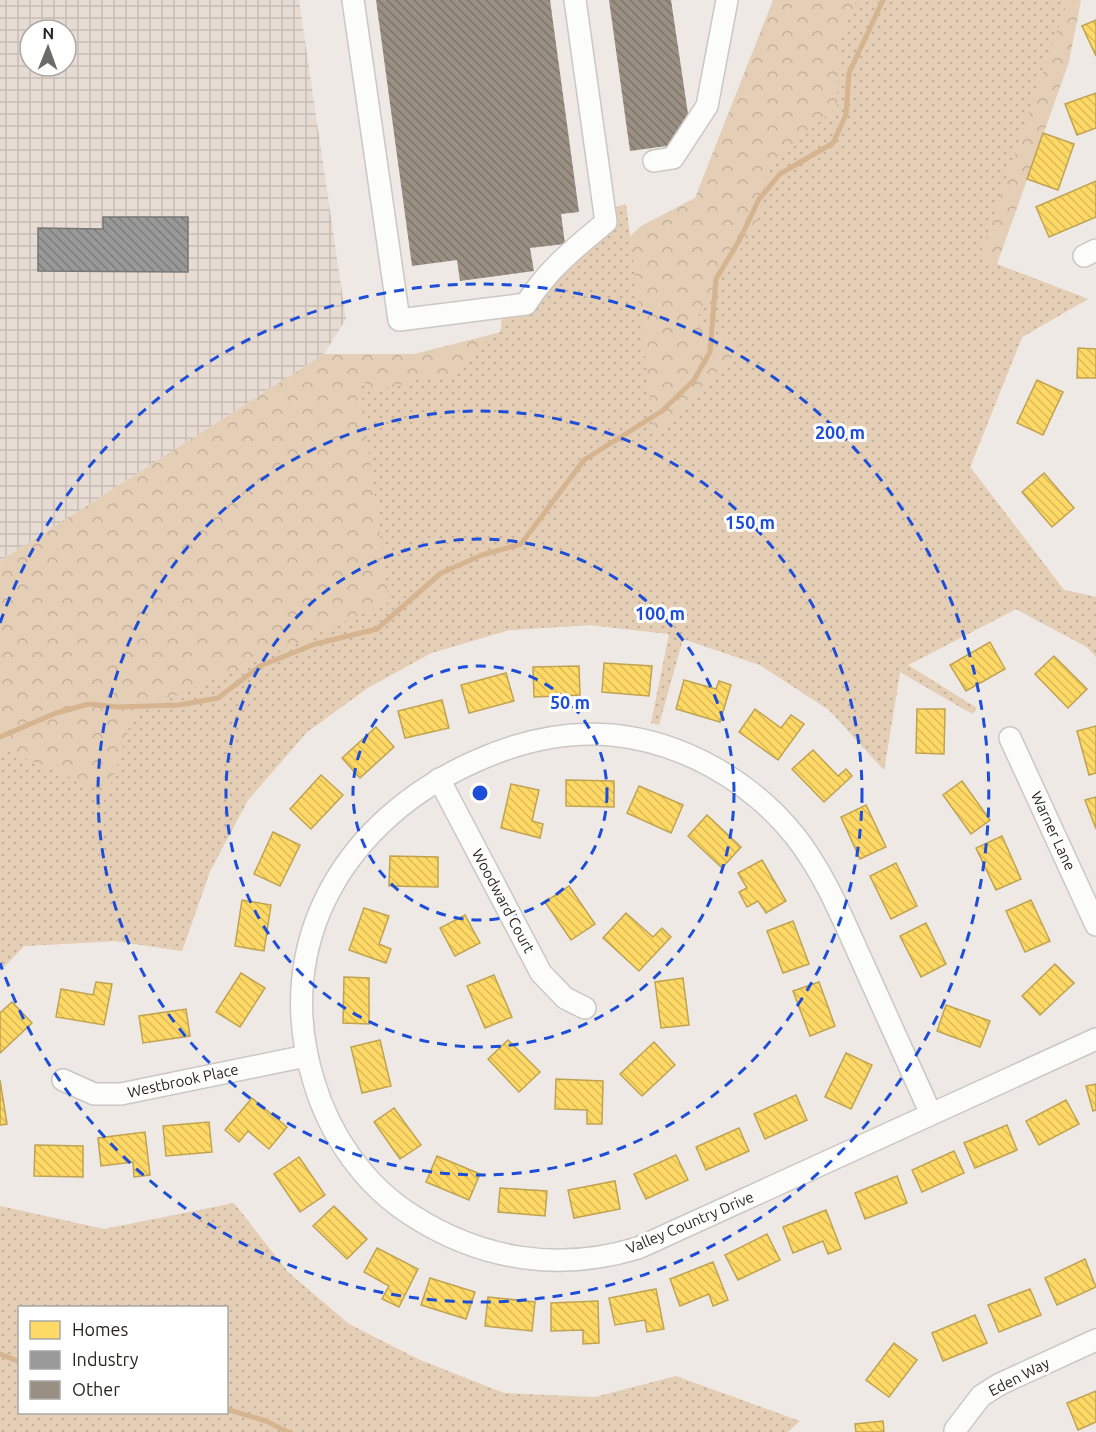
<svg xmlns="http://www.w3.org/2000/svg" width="1096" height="1432" viewBox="0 0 1096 1432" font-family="Ubuntu,sans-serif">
  <defs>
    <pattern id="industrial-grid" width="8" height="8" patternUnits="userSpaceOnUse" patternTransform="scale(1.5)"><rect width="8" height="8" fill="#e7dcd3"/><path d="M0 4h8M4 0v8" fill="none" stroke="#c6bdb5"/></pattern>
    <pattern id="forest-crowns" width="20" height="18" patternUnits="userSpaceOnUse" patternTransform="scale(1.5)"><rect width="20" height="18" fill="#e5ceb6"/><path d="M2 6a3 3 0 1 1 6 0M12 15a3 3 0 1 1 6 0" fill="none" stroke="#c4b19c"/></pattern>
    <pattern id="park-dots" width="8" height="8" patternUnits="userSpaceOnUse" patternTransform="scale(1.5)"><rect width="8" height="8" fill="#e5ceb6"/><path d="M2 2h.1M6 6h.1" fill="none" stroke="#c4b19c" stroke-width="1.8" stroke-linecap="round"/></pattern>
    <pattern id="homes-back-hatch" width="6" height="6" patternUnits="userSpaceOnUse" patternTransform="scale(1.5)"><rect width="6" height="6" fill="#ffd966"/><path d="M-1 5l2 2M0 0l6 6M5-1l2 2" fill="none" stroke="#dbba58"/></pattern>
    <pattern id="industry-back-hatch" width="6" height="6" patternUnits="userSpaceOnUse" patternTransform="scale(1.5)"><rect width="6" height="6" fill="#999"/><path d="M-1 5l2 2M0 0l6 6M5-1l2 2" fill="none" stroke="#7d7d7c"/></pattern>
    <pattern id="building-back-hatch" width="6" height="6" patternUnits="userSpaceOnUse" patternTransform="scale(1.5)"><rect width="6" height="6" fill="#9a8f83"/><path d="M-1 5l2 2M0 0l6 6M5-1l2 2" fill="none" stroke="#7e756b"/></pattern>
  </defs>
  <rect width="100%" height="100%" fill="#eee9e4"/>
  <path fill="url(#industrial-grid)" fill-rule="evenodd" d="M0 0H299L346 319 324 354 0 561ZM30 30H66V66H30Z"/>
  <path fill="url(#forest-crowns)" d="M773 0H1081L1069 62 997 264 1088 299 1022 337 970 467 1064 590 1096 597V657L1087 647 1016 609 908 665 900 672 884 770 829 710 760 665 669 634 590 625 509 630 431 653 369 687 307 732 248 800 210 871 182 951 115 941 24 946 0 971V561L324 354H414L537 323 641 226 695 198Z"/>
  <g fill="url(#park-dots)" fill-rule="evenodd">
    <path d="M857 0H1068L979 258 1088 299 1022 337 970 467 1064 590 1096 597V657L1087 647 1016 609 908 665 977 708 972 714 900 672 884 770 829 710 760 665 683 639 659 725 651 723 669 634 590 625 509 630 431 653 369 687 307 732 248 800 210 871 182 951 115 941 24 946 0 971V748L108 793 133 715 389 602 359 378 373 389 400 386 412 379 450 376 500 333 502 319 523 313 611 208 626 204 655 433 742 347 693 324 757 224 768 165 837 107 839 41Z"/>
    <path d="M234 1203 288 1272 349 1324 420 1360 504 1393 595 1397 676 1376 800 1421 788 1432H0V1206L104 1229ZM20 1308H226V1412H20Z"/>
  </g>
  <g fill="url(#homes-back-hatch)" stroke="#bfa352" stroke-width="1.5">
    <path d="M1096 20V56L1082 26Z"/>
    <path d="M1096 93V128L1077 135 1065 104Z"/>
    <path d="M1043 133 1074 144 1058 190 1027 179Z"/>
    <path d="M1096 181V217L1049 237 1036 207Z"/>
    <path d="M1078 348 1096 349V378H1077Z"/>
    <path d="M1037 380 1063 392 1043 435 1017 423Z"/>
    <path d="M1044 473 1074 508 1052 527 1022 492Z"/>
    <path d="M990 642 1005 669 966 691 950 665Z"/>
    <path d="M1054 656 1087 689 1068 708 1035 674Z"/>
    <path d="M604 663 652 666 649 696 602 692Z"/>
    <path d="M579 666 580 695 534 697 533 667Z"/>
    <path d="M506 673 514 701 469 713 461 685Z"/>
    <path d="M684 680 716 689 719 681 731 685 720 722 676 709Z"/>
    <path d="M442 700 449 728 405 738 398 711Z"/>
    <path d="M755 709 781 728 791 715 804 724 778 760 739 732Z"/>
    <path d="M917 709H945L944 754 916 753Z"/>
    <path d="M1096 726V773L1089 775 1077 731Z"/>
    <path d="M376 727 394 747 360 778 342 758Z"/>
    <path d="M813 750 838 776 846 769 852 776 824 802 792 769Z"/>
    <path d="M321 775 343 795 311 829 290 809Z"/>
    <path d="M566 780 614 781V807L566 806Z"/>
    <path d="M962 781 990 820 971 834 943 795Z"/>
    <path d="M511 784 539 790 532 821 543 824 540 838 501 828Z"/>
    <path d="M639 786 683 805 671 833 627 813Z"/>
    <path d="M1096 797V829L1085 800Z"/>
    <path d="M866 805 886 847 860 859 841 817Z"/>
    <path d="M707 815 741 847 722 868 688 836Z"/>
    <path d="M273 832 300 845 280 886 254 874Z"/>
    <path d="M1002 836 1021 879 996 890 976 848Z"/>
    <path d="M390 856 438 857V887L389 886Z"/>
    <path d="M762 860 786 901 766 913 758 901 747 907 739 892 747 888 738 873Z"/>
    <path d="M896 863 917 906 891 919 870 876Z"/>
    <path d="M569 886 595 924 571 940 545 902Z"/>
    <path d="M242 900 271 905 264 951 235 946Z"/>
    <path d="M1031 900 1050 941 1025 952 1006 911Z"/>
    <path d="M364 908 389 916 379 944 391 949 386 963 349 950Z"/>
    <path d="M626 913 653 937 662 928 671 937 639 971 603 938Z"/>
    <path d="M465 915 480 943 455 956 440 928Z"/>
    <path d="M793 921 809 964 783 973 767 931Z"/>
    <path d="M926 923 946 964 921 977 900 936Z"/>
    <path d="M1055 964 1074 983 1040 1015 1022 996Z"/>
    <path d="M241 973 265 988 240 1027 216 1012Z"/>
    <path d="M494 975 512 1017 485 1028 467 986Z"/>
    <path d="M344 977 369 978V1024L343 1023Z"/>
    <path d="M683 978 689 1025 661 1028 655 982Z"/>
    <path d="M96 982 112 984 104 1025 56 1017 61 989 93 995Z"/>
    <path d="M819 982 835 1026 810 1036 793 991Z"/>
    <path d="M12 1002 32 1023 0 1053V1013Z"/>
    <path d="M946 1005 990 1021 980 1047 937 1031Z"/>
    <path d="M186 1009 190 1036 143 1043 139 1016Z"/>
    <path d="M380 1040 391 1086 362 1093 351 1047Z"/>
    <path d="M508 1040 540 1072 519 1092 488 1059Z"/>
    <path d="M654 1042 675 1065 642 1096 620 1074Z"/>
    <path d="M846 1053 872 1065 851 1109 825 1097Z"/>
    <path d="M556 1079 603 1081 602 1124H587V1110L555 1109Z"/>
    <path d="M0 1080 7 1124 0 1125Z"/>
    <path d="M1096 1084V1110L1093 1111 1086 1086Z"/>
    <path d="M796 1095 807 1120 765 1139 754 1114Z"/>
    <path d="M252 1098 287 1127 269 1149 248 1131 239 1142 225 1130Z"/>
    <path d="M1066 1100 1079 1124 1039 1145 1026 1121Z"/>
    <path d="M394 1108 421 1145 400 1159 374 1122Z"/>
    <path d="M209 1122 212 1152 166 1156 163 1126Z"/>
    <path d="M1007 1125 1017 1150 975 1168 964 1143Z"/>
    <path d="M739 1128 749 1151 706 1170 696 1147Z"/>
    <path d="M145 1132 150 1175 134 1177 133 1162 101 1166 98 1138Z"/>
    <path d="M35 1145 83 1146V1177L34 1176Z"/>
    <path d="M954 1151 964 1173 922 1192 912 1170Z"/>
    <path d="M676 1155 688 1180 646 1199 634 1174Z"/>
    <path d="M437 1156 480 1174 469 1200 426 1182Z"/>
    <path d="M299 1157 325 1195 300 1212 274 1174Z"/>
    <path d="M897 1176 907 1203 865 1219 855 1193Z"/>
    <path d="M615 1181 620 1209 574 1218 568 1190Z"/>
    <path d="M500 1188 547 1191 545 1216 498 1212Z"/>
    <path d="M334 1206 367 1239 347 1259 313 1226Z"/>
    <path d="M826 1210 841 1249 828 1254 823 1241 793 1253 783 1227Z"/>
    <path d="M767 1234 780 1260 738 1280 725 1255Z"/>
    <path d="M377 1248 418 1269 399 1307 382 1299 389 1286 364 1272Z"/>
    <path d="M1085 1259 1096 1287 1057 1305 1045 1278Z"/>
    <path d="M713 1262 728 1300 713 1306 709 1294 680 1306 670 1279Z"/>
    <path d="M430 1278 475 1292 466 1319 421 1305Z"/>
    <path d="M656 1289 664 1329 647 1332 645 1320 615 1325 609 1298Z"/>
    <path d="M1030 1289 1041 1315 999 1332 988 1305Z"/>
    <path d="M488 1297 535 1302 532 1331 485 1326Z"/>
    <path d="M598 1301 599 1343 583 1344V1330L551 1331V1303Z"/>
    <path d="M975 1315 987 1343 943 1361 932 1333Z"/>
    <path d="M894 1343 917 1360 889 1397 866 1380Z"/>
    <path d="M1096 1391V1422L1078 1430 1067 1403Z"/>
    <path d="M883 1421 884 1432H856L855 1424Z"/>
  </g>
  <path fill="url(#industry-back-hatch)" stroke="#777676" stroke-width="1.5" d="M103 217H188V272L38 271V228L103 229Z"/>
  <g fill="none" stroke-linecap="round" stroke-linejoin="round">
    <g stroke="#d6b48f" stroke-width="5">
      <path d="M0 737 56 713 89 704 117 707 179 705 218 698 260 666 315 644 377 629 441 573 482 555 521 544 584 460 662 411 694 380 710 352 716 279 739 241 759 199 780 174 833 143 846 115 849 73 883 0"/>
      <path d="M0 1354 20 1362"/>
      <path d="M226 1409 266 1421 288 1432"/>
    </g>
  </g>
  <g fill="url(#building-back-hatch)">
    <path d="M376 0H550L579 212 561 214 565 244 530 248 534 271 460 281 457 260 412 266Z"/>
    <path d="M609 0H671L688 114 667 146 630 151Z"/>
  </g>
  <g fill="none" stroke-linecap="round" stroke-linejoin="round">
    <defs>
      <g id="minor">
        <path d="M353 0 399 320 526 304C547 270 576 247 606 222L575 0"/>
        <path d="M654 161 673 158 707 106 727 0"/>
        <path d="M1084 256 1096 250"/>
        <path d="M1010 738 1096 925"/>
        <path d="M439 779 541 973 565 998 585 1008"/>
        <path d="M63 1080 94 1094H121L306 1056"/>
        <path d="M931 1114C908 1062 884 1011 861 959 842 917 824 873 795 836 751 781 683 742 612 735 566 731 518 742 476 761 347 818 270 941 314 1082 330 1136 365 1186 413 1216 482 1260 559 1272 638 1248L1096 1039"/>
        <path d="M955 1430 981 1396 1000 1384 1096 1340"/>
      </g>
    </defs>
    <use href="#minor" stroke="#cbc7c4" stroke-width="24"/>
    <use href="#minor" stroke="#fcfcfb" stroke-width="21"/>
  </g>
  <g fill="none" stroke="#1d4ed8" stroke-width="3" stroke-dasharray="10 8">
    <circle cx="480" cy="793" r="127"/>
    <circle cx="480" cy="793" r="254"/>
    <circle cx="480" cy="793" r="382"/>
    <path d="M0 623A509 509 0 1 1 0 963"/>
  </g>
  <g text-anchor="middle" stroke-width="6" stroke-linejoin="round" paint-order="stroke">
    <g font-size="15" fill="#292623" stroke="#fff">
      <text transform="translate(1053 831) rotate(65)" y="5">Warner Lane</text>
      <text transform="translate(503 901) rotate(62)" y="5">Woodward Court</text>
      <text transform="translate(183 1081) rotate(-12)" y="5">Westbrook Place</text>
      <text transform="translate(690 1223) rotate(-23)" y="5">Valley Country Drive</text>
      <text transform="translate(1019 1377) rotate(-27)" y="5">Eden Way</text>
    </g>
  </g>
  <circle cx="480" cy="793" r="9" fill="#1d4ed8" stroke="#fff" stroke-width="3"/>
  <g font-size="18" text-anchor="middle" font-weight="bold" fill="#1d4ed8" stroke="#fff" stroke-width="6" stroke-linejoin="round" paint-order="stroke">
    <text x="840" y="439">200 m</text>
    <text x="750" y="529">150 m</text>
    <text x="660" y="620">100 m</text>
    <text x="570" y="709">50 m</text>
  </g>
  <rect x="18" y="1306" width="210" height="108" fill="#ffffff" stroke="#a9a8a7" stroke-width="1.5"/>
  <rect x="30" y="1321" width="30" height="18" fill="#ffd966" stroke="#a9a8a7" stroke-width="1.5"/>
  <text x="72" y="1336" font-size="18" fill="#292623">Homes</text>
  <rect x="30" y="1351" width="30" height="18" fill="#999999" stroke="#a9a8a7" stroke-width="1.5"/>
  <text x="72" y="1366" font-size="18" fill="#292623">Industry</text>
  <rect x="30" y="1381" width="30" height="18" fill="#9a8f83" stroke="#a9a8a7" stroke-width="1.5"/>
  <text x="72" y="1396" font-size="18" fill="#292623">Other</text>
  <g transform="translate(48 48) rotate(1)"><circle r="28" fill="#ffffff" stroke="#a9a8a7" stroke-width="1.5"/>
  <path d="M0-4.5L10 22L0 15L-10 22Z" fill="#6e6a67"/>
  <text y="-9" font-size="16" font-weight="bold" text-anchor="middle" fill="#292623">N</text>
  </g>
</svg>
